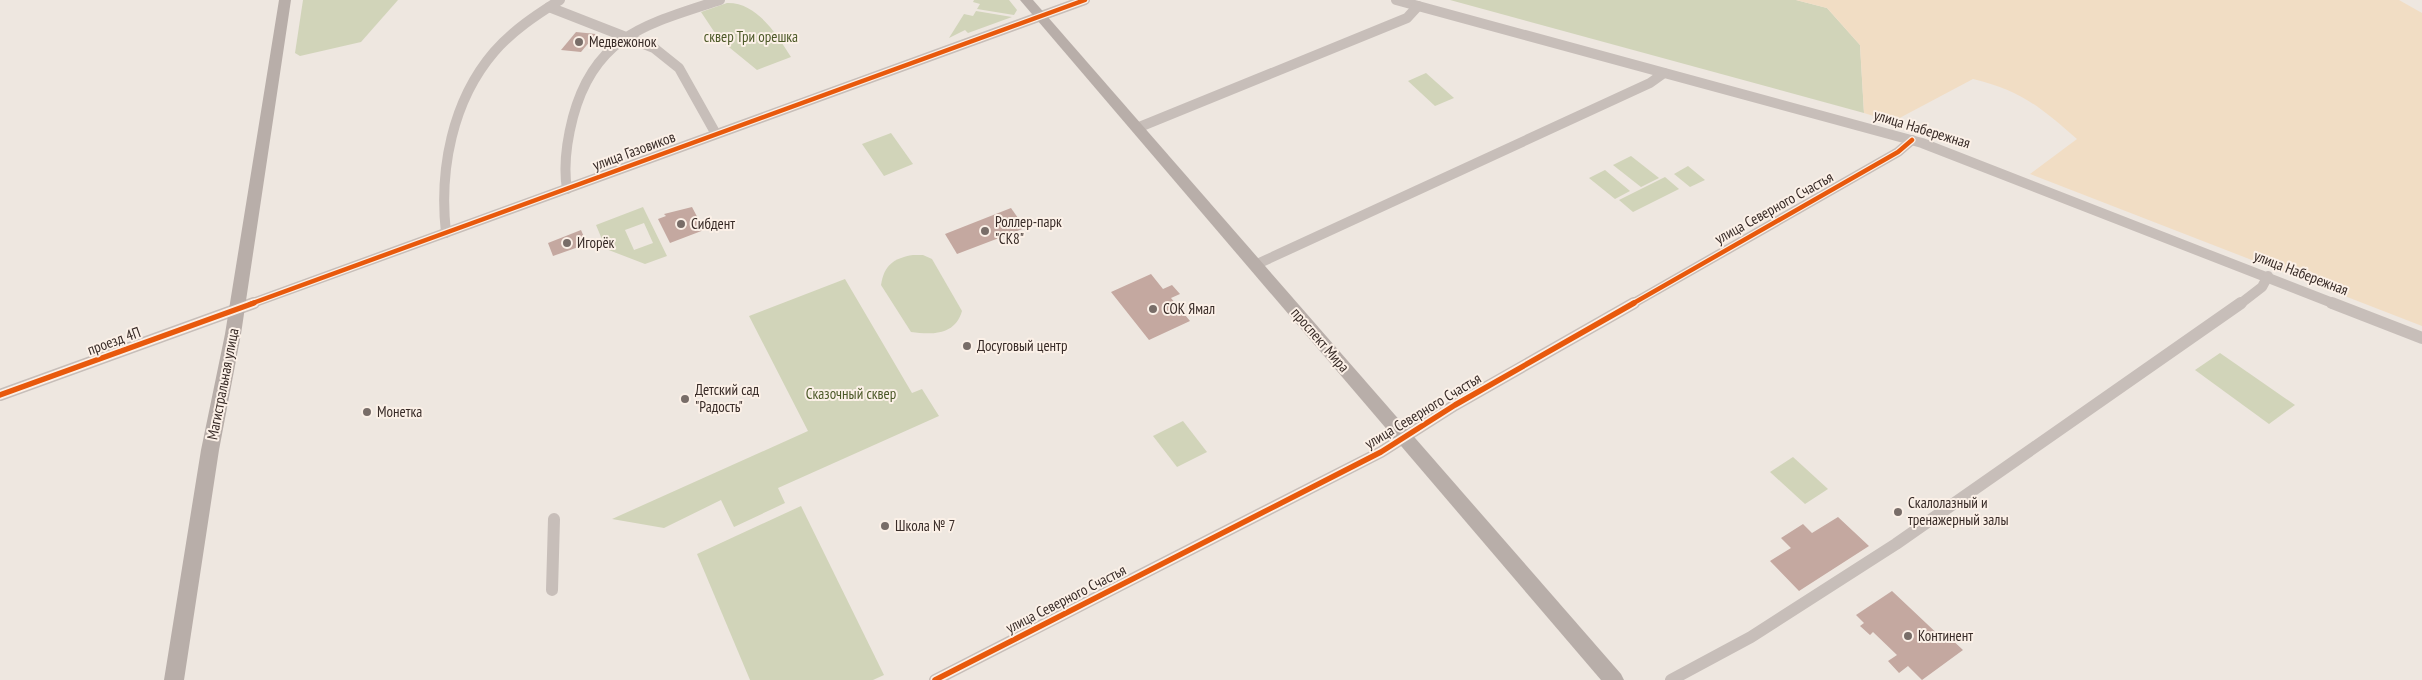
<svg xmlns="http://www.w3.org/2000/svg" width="2422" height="680" viewBox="0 0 2422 680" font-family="'PT Sans Narrow',sans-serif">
  <rect width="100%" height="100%" fill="#eee7e0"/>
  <g fill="#d1d4b9" fill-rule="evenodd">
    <path d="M303 0H398L361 42 300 56 295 53Z"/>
    <path d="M974 0H1009L1017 10 1014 15 977 9 980 4 973 2Z"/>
    <path d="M1450 0H1796L1827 8 1860 45 1864 113Z"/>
    <path d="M727 3C757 2 777 35 791 57L757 70 719 39 701 12Z"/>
    <path d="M976 11 1012 17 968 33 965 30 949 38 964 14 973 16Z"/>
    <path d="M1426 73 1454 98 1435 106 1408 81Z"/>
    <path d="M891 133 913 164 884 176 862 144Z"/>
    <path d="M1631 156 1659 178 1641 187 1613 165Z"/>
    <path d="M1688 166 1705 180 1690 187 1674 174Z"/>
    <path d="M1605 170 1630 191 1615 199 1589 178Z"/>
    <path d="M1665 177 1679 189 1633 212 1619 200Z"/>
    <path d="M643 207 667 256 645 264 606 249 596 225ZM644 223 653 243 634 250 625 230Z"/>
    <path d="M913 255H923L932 259 962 311C955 335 933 335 911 332L881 285C884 265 894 258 913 255Z"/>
    <path d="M845 279 912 393 922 389 939 416 778 488 785 503 734 527 721 500 664 528 612 519 808 431 749 316Z"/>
    <path d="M2220 353 2295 405 2269 424 2195 370Z"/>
    <path d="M1183 421 1207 452 1177 467 1153 436Z"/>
    <path d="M1793 457 1828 489 1805 504 1770 472Z"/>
    <path d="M801 506 884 675 873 680H750L697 554Z"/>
  </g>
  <path fill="#f1ddc4" d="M1796 0H2399L2422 13V326L2030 174 2077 139C2040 107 2022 91 1973 79L1892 122 1864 113 1860 45 1827 8Z"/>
  <g fill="#c4a8a0">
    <path d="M576 32 596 34 581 52 561 50Z"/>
    <path d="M692 207 704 230 670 243 658 219 666 216 664 214Z"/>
    <path d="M1011 208 1025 228 957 254 945 234Z"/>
    <path d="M581 230 587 244 553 256 548 243Z"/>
    <path d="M1151 274 1163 289 1172 285 1180 294 1171 298 1190 321 1149 340 1111 292Z"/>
    <path d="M1838 517 1869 546 1799 591 1770 561 1791 548 1781 538 1803 524 1812 533Z"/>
    <path d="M1892 591 1944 640 1949 637 1963 650 1922 680 1908 666 1899 673 1888 661 1897 655 1873 632 1870 635 1860 626 1864 623 1856 615Z"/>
  </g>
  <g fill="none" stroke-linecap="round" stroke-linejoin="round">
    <g stroke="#c7beb9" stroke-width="10">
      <path d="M1396 0 1922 143 2335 304"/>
      <path d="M549 7 654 48 679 68 716 134"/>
      <path d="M1137 128 1407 18 1418 6"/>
      <path d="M567 189C563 165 567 140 573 117 595 35 647 24 720 0"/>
      <path d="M446 233C439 170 452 101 494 52 512 31 536 15 560 0"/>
      <path d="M1255 265 1650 83 1664 73"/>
      <path d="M250 304 1085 0"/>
      <path d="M1632 304 1898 152 1912 140"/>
      <path d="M2240 304 2262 287 2268 276"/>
    </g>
    <g stroke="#c7beb9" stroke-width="12">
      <path d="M2332 303 2422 338"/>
      <path d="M0 395 254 303"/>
      <path d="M552 590 554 519"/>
      <path d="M935 680 1381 452 1455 405 1634 303"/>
      <path d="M1671 680 1751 637 1896 544 2241 303"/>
    </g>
    <g fill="#b8aea9" fill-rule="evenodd">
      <path d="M279 0H291L241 334 219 450 184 680H164L201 450 225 334Z"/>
      <path d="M1020 0H1033L1621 674 1624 680H1601Z"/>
    </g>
    <defs>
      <g id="cycleway-far1">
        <path d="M250 304 1085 0"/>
        <path d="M1632 304 1898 152 1912 140"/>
      </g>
      <g id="cycleway">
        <path d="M0 395 254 303"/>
        <path d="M935 680 1381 452 1455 405 1634 303"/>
      </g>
    </defs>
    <use href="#cycleway-far1" stroke="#fbf0e7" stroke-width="7"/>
    <use href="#cycleway" stroke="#fbf0e7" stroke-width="9"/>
    <use href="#cycleway-far1" stroke="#e8590c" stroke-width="4.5"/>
    <use href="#cycleway" stroke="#e8590c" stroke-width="5.5"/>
  </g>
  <g fill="#786d68" stroke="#fbf0e7" stroke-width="2">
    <circle cx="579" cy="42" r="5"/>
    <circle cx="681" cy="224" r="5"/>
    <circle cx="985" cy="231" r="5"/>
    <circle cx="567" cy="243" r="5"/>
    <circle cx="1153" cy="309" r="5"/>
    <circle cx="967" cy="346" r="5"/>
    <circle cx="685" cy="399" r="5"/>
    <circle cx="367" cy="412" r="5"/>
    <circle cx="1898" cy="512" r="5"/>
    <circle cx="885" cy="526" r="5"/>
    <circle cx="1908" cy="636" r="5"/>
  </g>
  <g text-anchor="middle" stroke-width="4" stroke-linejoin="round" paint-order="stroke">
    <g font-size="15" fill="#4c5928" stroke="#fbf0e7">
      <text x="751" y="42">сквер Три орешка</text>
      <text x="851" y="399">Сказочный сквер</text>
    </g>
    <g font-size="15" fill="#382b27" stroke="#fbf0e7" text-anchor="start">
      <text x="589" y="47">Медвежонок</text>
      <text x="995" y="227">Роллер-парк<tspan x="995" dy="17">"СК8"</tspan></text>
      <text x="691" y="229">Сибдент</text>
      <text x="577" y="248">Игорёк</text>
      <text x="1163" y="314">СОК Ямал</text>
      <text x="977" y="351">Досуговый центр</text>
      <text x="695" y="395">Детский сад<tspan x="695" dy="17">"Радость"</tspan></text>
      <text x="377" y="417">Монетка</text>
      <text x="1908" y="508">Скалолазный и<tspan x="1908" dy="17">тренажерный залы</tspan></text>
      <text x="895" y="531">Школа № 7</text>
      <text x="1918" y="641">Континент</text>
    </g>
    <g font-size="15" fill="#382b27" stroke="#fbf0e7">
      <text transform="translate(1922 129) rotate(17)" y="5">улица Набережная</text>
      <text transform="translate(634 151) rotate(-20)" y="5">улица Газовиков</text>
      <text transform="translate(1774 208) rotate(-29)" y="5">улица Северного Счастья</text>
      <text transform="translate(2301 273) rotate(21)" y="5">улица Набережная</text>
      <text transform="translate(1320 340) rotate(49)" y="5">проспект Мира</text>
      <text transform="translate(114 341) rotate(-20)" y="5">проезд 4П</text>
      <text transform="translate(223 384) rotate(-79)" y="5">Магистральная улица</text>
      <text transform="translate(1423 411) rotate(-31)" y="5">улица Северного Счастья</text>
      <text transform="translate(1066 599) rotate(-27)" y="5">улица Северного Счастья</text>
    </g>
  </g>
</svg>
